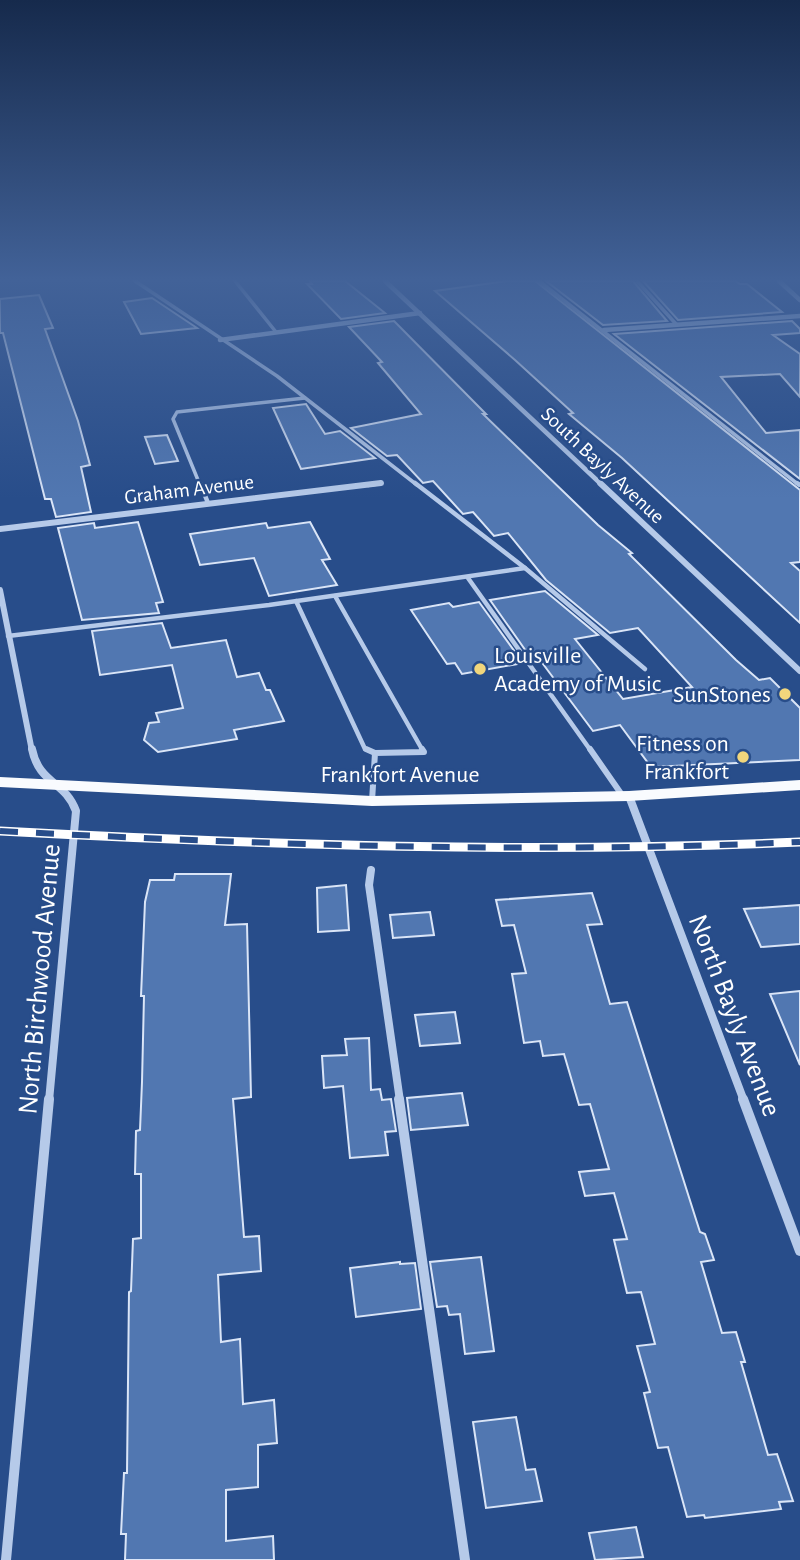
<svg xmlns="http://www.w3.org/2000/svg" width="800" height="1560" viewBox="0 0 800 1560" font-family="'Alegreya Sans',sans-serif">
  <rect width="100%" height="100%" fill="#284d8a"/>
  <g fill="#5177b1" stroke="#dae5f7" stroke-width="2">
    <path d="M310 281H345L385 313 341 319 307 284H312Z"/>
    <path d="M507 281H535L800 490V562L791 563 800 571V623L622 458 569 414 573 413 515 360 435 291Z"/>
    <path d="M546 281H633L667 321 603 325Z"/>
    <path d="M643 281H735L740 284H747L782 312 678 320Z"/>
    <path d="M39 295 53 328 45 329 78 421 90 465 81 467 91 512 56 517 51 499H45L3 333H0V299Z"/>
    <path d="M152 298 197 328 141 334 124 302Z"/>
    <path d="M394 321 486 414H483L598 525 632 553 629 554 736 660 759 680 770 678 800 708V760L651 767 620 725 593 731 540 660 533 661 490 600 545 591 598 635 575 639 623 699 692 687 638 628 610 633 546 580 508 533 494 536 473 512 463 514 433 481 423 483 397 455 387 456 351 428 421 414 378 363 382 362 349 327Z"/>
    <path d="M792 321 800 329V333L773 335 800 354V397L780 374 721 377 766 433 800 430V479L614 334Z"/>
    <path d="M306 404 325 434 340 431 375 458 301 469 273 408Z"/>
    <path d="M167 435 178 461 155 464 145 437Z"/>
    <path d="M138 522 163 602 156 603 159 613 82 620 58 528 94 523 95 528Z"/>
    <path d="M310 522 330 559 322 560 337 585 269 596 254 558 200 565 190 534 266 523 268 528Z"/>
    <path d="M479 602 523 663 462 674 455 663 447 664 411 610 449 603 453 607Z"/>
    <path d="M162 623 171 648 226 640 237 677 259 673 266 690H270L284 721 234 730 237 739 158 752 144 740 149 723 159 722 156 713 183 708 172 665 100 675 92 631Z"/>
    <path d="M175 874H231L225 925 247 924 251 1097 233 1099 244 1237 259 1236 261 1271 218 1275 221 1342 240 1339 243 1404 274 1400 277 1443 258 1445V1487L226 1490V1541L273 1536 274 1560H125L126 1534H121L124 1473H127L129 1292 131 1291 133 1239 141 1238V1174H135L136 1131 140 1130 142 1082 144 996H141L145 902 150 880H174Z"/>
    <path d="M346 885 349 930 318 932 317 888Z"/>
    <path d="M592 893 602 924 587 925 610 1004 627 1002 700 1232 705 1234 714 1260 701 1262 722 1333 736 1332 745 1362H741L768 1455 777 1454 793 1501 779 1502 781 1509 705 1518 704 1515 687 1517 668 1447 658 1448 644 1393 650 1392 637 1346 655 1344 641 1292 627 1293 614 1240 627 1239 614 1193 585 1196 579 1172 609 1169 590 1104 579 1105 564 1054 543 1056 540 1041 524 1043 512 974 526 973 514 925 502 926 496 900Z"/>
    <path d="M800 905V944L761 947 744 909Z"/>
    <path d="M430 912 434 935 393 938 390 915Z"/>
    <path d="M800 991V1065L770 994Z"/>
    <path d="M455 1012 460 1043 420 1046 415 1015Z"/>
    <path d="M369 1038 371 1090 380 1089 382 1100 391 1099 396 1131 385 1132 388 1155 350 1158 343 1086 324 1088 322 1056 347 1055 345 1039Z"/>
    <path d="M462 1093 468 1125 411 1130 407 1098Z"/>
    <path d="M481 1257 494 1351 465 1354 460 1314 449 1315 447 1306 437 1307 430 1262Z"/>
    <path d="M400 1262V1264L415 1263 421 1309 356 1317 350 1268Z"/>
    <path d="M516 1417 526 1470 535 1469 542 1501 486 1508 473 1422Z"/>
    <path d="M636 1527 643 1557 595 1560 589 1533Z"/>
  </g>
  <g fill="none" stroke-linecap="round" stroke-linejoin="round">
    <g stroke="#b6cae9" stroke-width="3.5">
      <path d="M135 281 277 376 417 485"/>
      <path d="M235 281 276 332"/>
      <path d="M539 281 799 485"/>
      <path d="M637 281 676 324"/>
      <path d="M200 485 173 419 177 412 305 398"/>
    </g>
    <g stroke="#b6cae9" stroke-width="4.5">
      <path d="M200 483 208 503"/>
      <path d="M797 483 800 485"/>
      <path d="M525 568 645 669"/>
      <path d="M468 578 591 751"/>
      <path d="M335 596 423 751"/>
      <path d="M296 601 365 749 370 751"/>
      <path d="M8 636 269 605 525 568 415 483"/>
    </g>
    <g stroke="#b6cae9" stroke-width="6">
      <path d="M366 749 375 753"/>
      <path d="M590 749 622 795"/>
      <path d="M372 801 375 753 424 752 422 749"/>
    </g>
    <g stroke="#b6cae9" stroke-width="4.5">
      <path d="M385 281 602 485"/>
      <path d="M779 281 800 300"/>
      <path d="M604 330 800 316"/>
      <path d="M220 340 420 313"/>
      <path d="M368 485 381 483"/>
    </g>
    <g stroke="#b6cae9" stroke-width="6">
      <path d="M600 483 800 671"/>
      <path d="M0 529 381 483"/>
      <path d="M0 590 32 751"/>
    </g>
    <g stroke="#b6cae9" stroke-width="8">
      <path d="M32 749C39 784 65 781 76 811L49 1101"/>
      <path d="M629 796 744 1101"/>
      <path d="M371 870 369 885 400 1101"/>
    </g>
    <g stroke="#b6cae9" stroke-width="10">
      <path d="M399 1099 465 1560"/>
      <path d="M743 1099 800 1251"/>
      <path d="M6 1560 49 1099"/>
    </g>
    <path fill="#f9fbfe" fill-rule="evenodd" d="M0 777 372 796 629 791 800 780V790L629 801 372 806 0 787Z"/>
    <defs>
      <path id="rail" d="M0 831C267 845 533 854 800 842"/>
    </defs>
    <use href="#rail" stroke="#fff" stroke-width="9"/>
    <use href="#rail" stroke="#284d8a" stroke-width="6" stroke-dasharray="18" stroke-linecap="butt"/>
  </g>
  <linearGradient id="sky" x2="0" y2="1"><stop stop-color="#162a4c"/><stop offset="0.56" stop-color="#426298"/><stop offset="1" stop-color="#426298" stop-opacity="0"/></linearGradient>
  <rect width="800" height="499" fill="url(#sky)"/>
  <g fill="#f1d67c" stroke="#284d8a" stroke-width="2.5">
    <circle cx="480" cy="669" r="7"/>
    <circle cx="785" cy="694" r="7"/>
    <circle cx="743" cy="757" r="7"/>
  </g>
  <g text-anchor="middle" stroke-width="5" stroke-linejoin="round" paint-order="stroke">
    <g font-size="21" fill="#fff" stroke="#284d8a">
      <text transform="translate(603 465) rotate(43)" y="7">South Bayly Avenue</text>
      <text transform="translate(189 489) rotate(-7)" y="7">Graham Avenue</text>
    </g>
    <g font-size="24" fill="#fff" stroke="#284d8a" text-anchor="end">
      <text x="494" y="663" text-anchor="start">Louisville<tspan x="494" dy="28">Academy of Music</tspan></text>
      <text x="771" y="702">SunStones</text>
      <text x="729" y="751">Fitness on<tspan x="729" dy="28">Frankfort</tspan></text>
    </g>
    <g font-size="24" fill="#fff" stroke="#284d8a">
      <text x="400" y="782">Frankfort Avenue</text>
    </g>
    <g font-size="28" fill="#fff" stroke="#284d8a">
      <text transform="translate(38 979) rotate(-85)" y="10">North Birchwood Avenue</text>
      <text transform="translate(736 1015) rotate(69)" y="10">North Bayly Avenue</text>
    </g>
  </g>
</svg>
